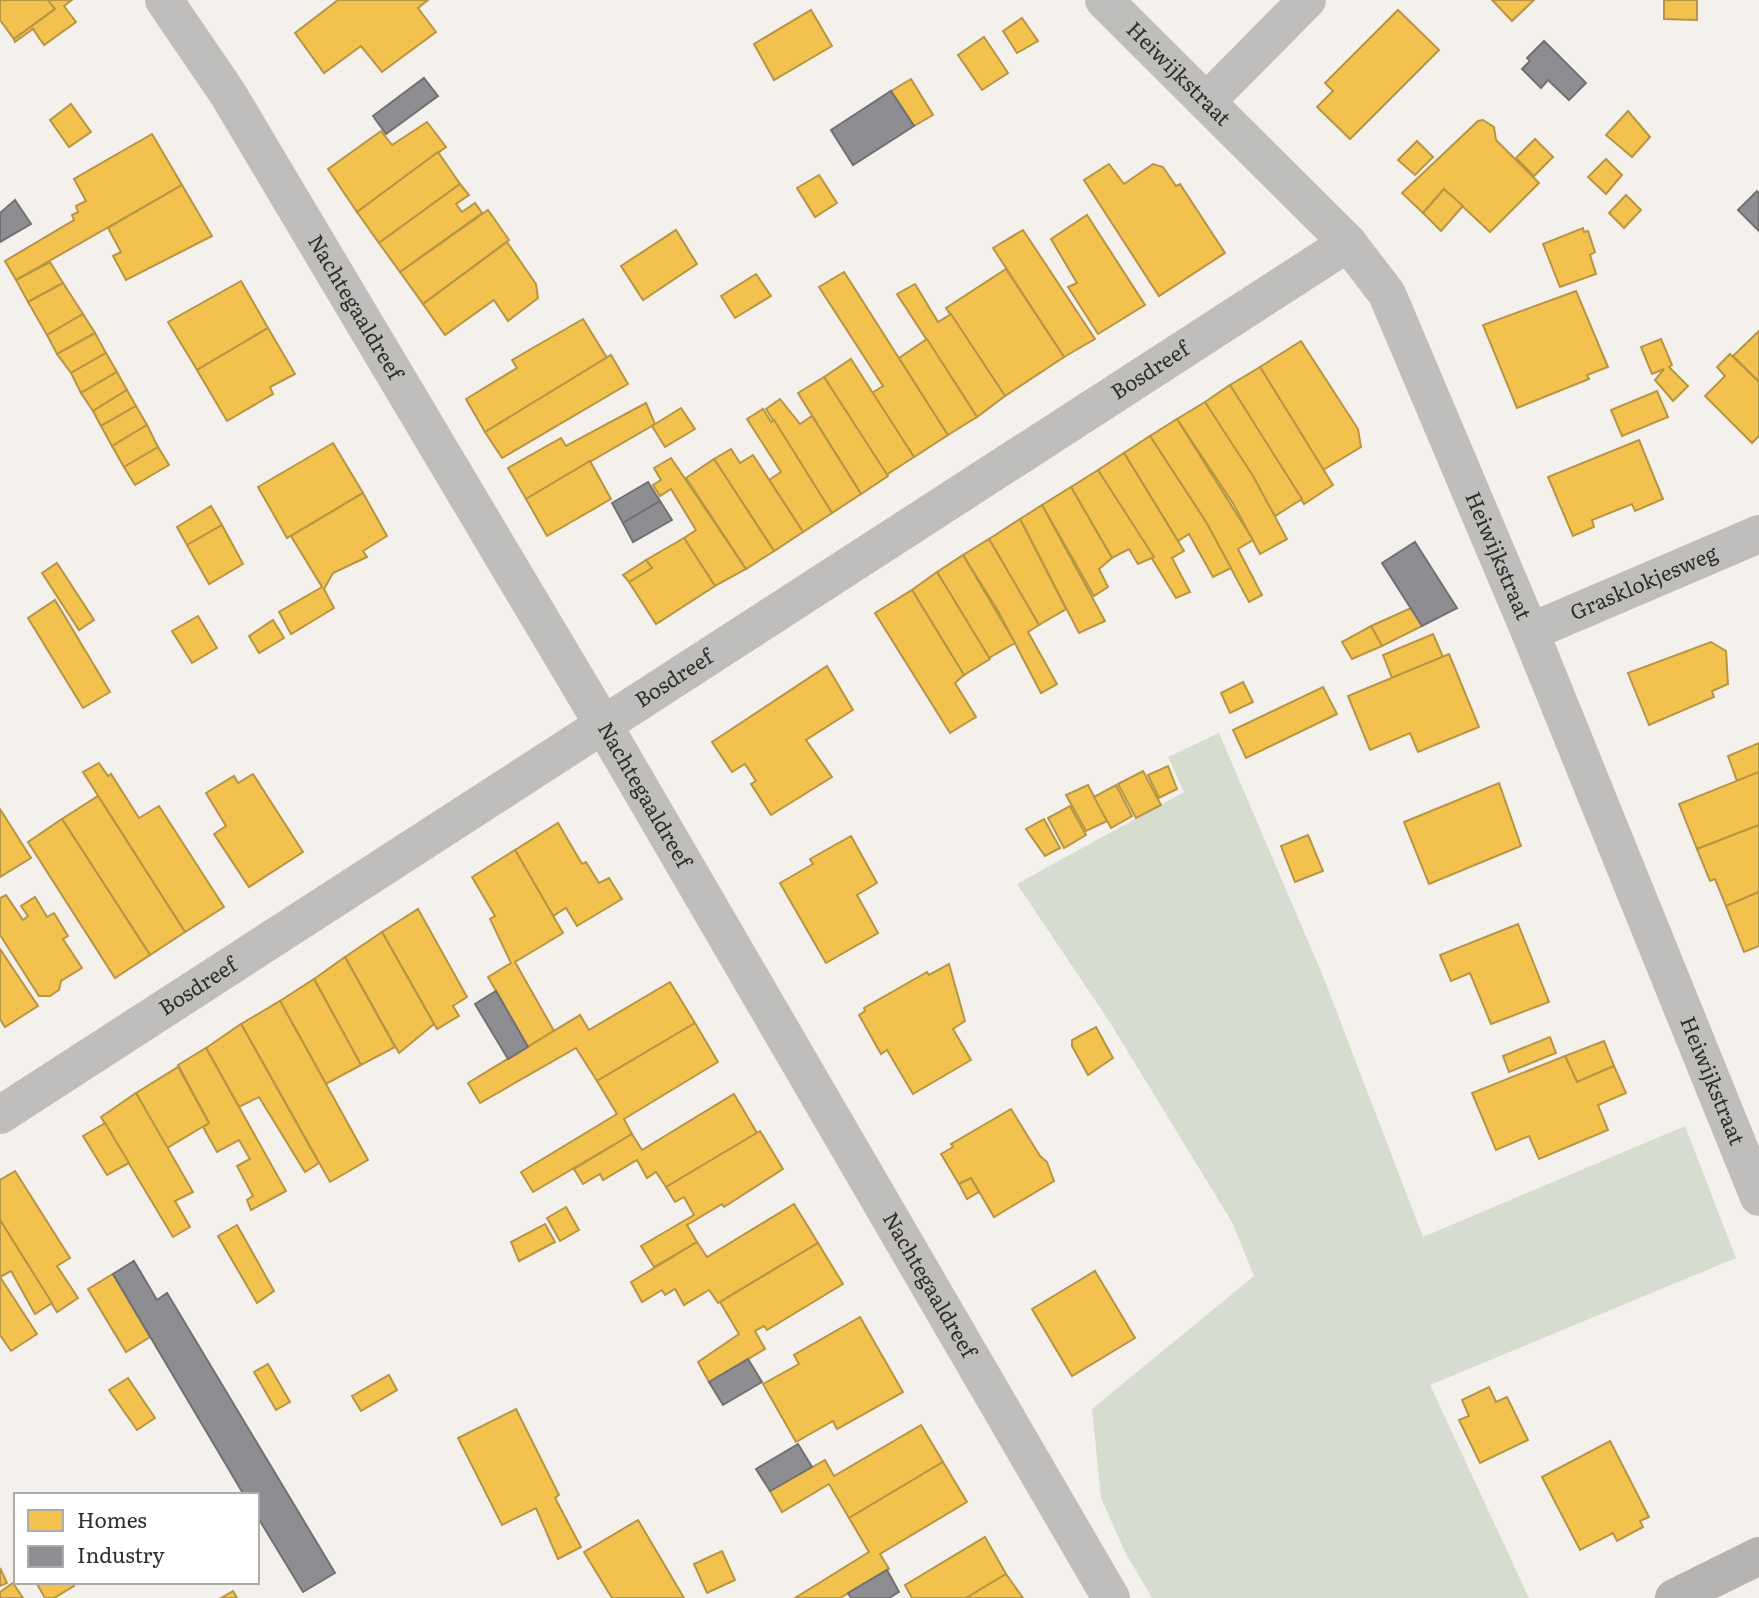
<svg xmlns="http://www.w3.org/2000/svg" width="1759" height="1598" viewBox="0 0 1759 1598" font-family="Literata,serif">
  <rect width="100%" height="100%" fill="#f4f0ec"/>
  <path fill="#d6ddcf" d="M1219 733 1323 976 1423 1237 1685 1126 1736 1258 1430 1385 1529 1598H1152L1126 1554 1101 1498 1092 1409 1254 1276 1232 1222 1109 1021 1017 884 1184 792 1168 757Z"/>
  <g fill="#f2c14e" stroke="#b89544" stroke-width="2">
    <path d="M0 0H48L55 9 14 39 0 20Z"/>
    <path d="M48 0H72L64 6 76 22 44 45 33 29 15 42 14 39 55 9Z"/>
    <path d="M338 0H428L418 8 436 32 382 72 361 46 324 73 295 33Z"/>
    <path d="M1492 0H1534L1512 21Z"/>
    <path d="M1664 0H1697V20L1664 19Z"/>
    <path d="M811 10 832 46 774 80 754 44Z"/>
    <path d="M1398 10 1439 50 1350 139 1317 107 1333 91 1325 83Z"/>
    <path d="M1022 18 1038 41 1017 53 1003 31Z"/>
    <path d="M984 37 1008 73 982 90 958 55Z"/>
    <path d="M911 79 933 115 914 126 891 91Z"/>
    <path d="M71 104 91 132 69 147 50 120Z"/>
    <path d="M1628 111 1650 137 1632 157 1606 135Z"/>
    <path d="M1483 120 1494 127 1496 140 1539 183 1490 232 1444 189 1423 213 1402 193 1478 121Z"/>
    <path d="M427 122 446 147 357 212 328 169 381 131 392 145Z"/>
    <path d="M152 134 182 185 16 280 5 261 74 220 72 215 78 212 76 206 86 201 74 179Z"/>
    <path d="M1535 139 1553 157 1534 176 1516 158Z"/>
    <path d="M1417 141 1433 157 1415 175 1398 160Z"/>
    <path d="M438 152 460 184 379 243 357 212Z"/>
    <path d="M1606 159 1622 175 1606 194 1588 177Z"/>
    <path d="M1109 164 1124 184 1153 164 1163 167 1176 186 1180 184 1225 253 1159 296 1084 180Z"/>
    <path d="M819 175 837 203 815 217 797 188Z"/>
    <path d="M460 184 469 195 456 204 462 212 475 203 482 213 400 272 379 243Z"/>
    <path d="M182 185 212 236 126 280 113 256 121 252 108 228Z"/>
    <path d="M1444 189 1463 206 1441 231 1423 213Z"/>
    <path d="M1626 195 1641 210 1624 228 1609 213Z"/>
    <path d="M488 210 509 240 423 304 400 272Z"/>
    <path d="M1087 215 1145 305 1098 334 1068 287 1077 283 1051 239Z"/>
    <path d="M1583 228 1584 232 1588 231 1595 252 1590 255 1596 274 1560 287 1543 244Z"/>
    <path d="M676 230 697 264 643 300 621 266Z"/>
    <path d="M1023 230 1095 339 1064 357 993 248Z"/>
    <path d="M507 242 536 284 538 298 508 321 494 300 445 335 423 304Z"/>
    <path d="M50 262 63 283 28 302 16 280Z"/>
    <path d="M1006 269 1064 357 1005 396 946 308Z"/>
    <path d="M844 272 948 435 914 457 872 393 883 386 819 287Z"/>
    <path d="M756 274 771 296 735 318 721 296Z"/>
    <path d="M241 281 268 328 197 370 168 322Z"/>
    <path d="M63 283 83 314 47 335 28 302Z"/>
    <path d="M915 284 938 322 951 314 1005 396 977 417 897 294Z"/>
    <path d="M1576 291 1608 367 1587 375 1589 379 1517 408 1483 325Z"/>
    <path d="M83 314 95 333 57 354 47 335Z"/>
    <path d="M583 319 607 358 485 432 466 399 517 368 512 360Z"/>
    <path d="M268 328 295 374 270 387 273 394 227 421 197 370Z"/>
    <path d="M1759 331V382L1733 356Z"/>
    <path d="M95 333 106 353 71 373 57 354Z"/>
    <path d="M927 339 977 417 948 435 899 358Z"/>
    <path d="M1661 339 1672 365 1669 367 1688 386 1673 401 1655 380 1664 369 1652 374 1641 347Z"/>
    <path d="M1301 341 1358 429 1361 447 1323 470 1260 367Z"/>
    <path d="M106 353 117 372 81 393 71 373Z"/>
    <path d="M1730 354 1759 382V436L1752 443 1705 396 1725 376 1717 367Z"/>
    <path d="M611 355 628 384 502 458 485 432Z"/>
    <path d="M851 359 914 457 886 475 824 377Z"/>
    <path d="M1260 367 1333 485 1304 504 1230 385Z"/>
    <path d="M117 372 127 390 93 411 81 393Z"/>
    <path d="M824 377 888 476 861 494 798 393Z"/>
    <path d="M1230 385 1302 499 1275 516 1205 402Z"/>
    <path d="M127 390 136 406 101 426 93 411Z"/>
    <path d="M1657 391 1668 417 1622 436 1611 410Z"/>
    <path d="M780 399 800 424 812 416 861 494 832 513 766 409Z"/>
    <path d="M1205 402 1253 476 1287 539 1260 554 1234 505 1177 419Z"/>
    <path d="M646 403 655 424 526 499 508 468 561 438 566 446Z"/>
    <path d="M136 406 147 425 112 446 101 426Z"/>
    <path d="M681 408 695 429 665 447 652 426Z"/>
    <path d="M763 409 771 422 774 420 832 513 803 532 769 480 781 472 747 419Z"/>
    <path d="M1177 419 1253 540 1238 549 1262 595 1249 602 1206 522 1150 436Z"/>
    <path d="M147 425 158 447 124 467 112 446Z"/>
    <path d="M1150 436 1206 522 1231 568 1213 577 1189 534 1178 541 1124 453Z"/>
    <path d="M1639 440 1663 499 1635 511 1632 504 1592 520 1594 527 1573 536 1548 477Z"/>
    <path d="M333 443 363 493 287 538 258 487Z"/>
    <path d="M158 447 169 465 135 485 124 467Z"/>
    <path d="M731 449 740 463 753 455 803 532 774 551 714 459Z"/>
    <path d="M1124 453 1184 551 1172 558 1190 592 1176 598 1098 470Z"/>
    <path d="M671 458 746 569 715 586 684 538 696 530 671 489 660 496 653 485 661 480 654 468Z"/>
    <path d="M714 459 774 551 746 569 686 478Z"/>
    <path d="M590 461 611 499 547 536 526 499Z"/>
    <path d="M1098 470 1154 557 1138 564 1129 549 1112 558 1071 487Z"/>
    <path d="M1071 487 1112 558 1099 569 1108 587 1094 596 1042 505Z"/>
    <path d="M363 493 387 536 363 551 367 557 333 573 324 589 334 608 291 634 279 612 322 587 291 536Z"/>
    <path d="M1042 505 1105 621 1079 633 1020 519Z"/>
    <path d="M211 506 222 525 187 545 177 527Z"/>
    <path d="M1020 519 1066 609 1039 625 989 539Z"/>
    <path d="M222 525 243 564 209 584 187 545Z"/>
    <path d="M684 538 715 586 656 624 629 582 652 568 646 560Z"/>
    <path d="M989 539 1039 625 1028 632 1057 684 1041 693 998 611 963 555Z"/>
    <path d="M963 555 1015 643 989 658 937 572Z"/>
    <path d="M646 560 652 568 629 582 623 575Z"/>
    <path d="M57 563 94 620 79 630 42 573Z"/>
    <path d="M937 572 990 659 964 675 912 590Z"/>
    <path d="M912 590 964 675 955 683 976 717 950 733 875 613Z"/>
    <path d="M55 600 110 692 83 708 28 618Z"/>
    <path d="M1411 608 1422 626 1382 646 1371 626Z"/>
    <path d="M198 616 217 648 192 663 172 631Z"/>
    <path d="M273 620 284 638 259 653 249 636Z"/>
    <path d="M1371 626 1382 646 1352 659 1342 642Z"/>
    <path d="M1433 634 1443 657 1392 678 1383 655Z"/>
    <path d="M1711 642 1726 651 1728 684 1712 691 1714 697 1649 725 1628 673Z"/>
    <path d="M1449 654 1479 727 1418 752 1410 733 1370 750 1348 696Z"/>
    <path d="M827 666 853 710 806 740 832 777 771 815 751 784 756 781 745 764 732 772 712 742Z"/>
    <path d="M1243 682 1253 702 1230 713 1221 693Z"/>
    <path d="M1323 687 1337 714 1246 758 1233 730Z"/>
    <path d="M1759 743V772L1737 781 1728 756Z"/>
    <path d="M99 763 108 776 111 774 139 818 159 806 224 907 185 932 83 772Z"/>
    <path d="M1168 766 1177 789 1159 798 1148 775Z"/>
    <path d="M1143 771 1161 805 1136 818 1118 784Z"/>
    <path d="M1759 772V825L1697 849 1679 804Z"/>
    <path d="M253 774 303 852 249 887 214 834 226 826 206 793 234 776 238 783Z"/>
    <path d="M1499 783 1521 846 1429 884 1404 822Z"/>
    <path d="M1088 785 1107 821 1086 831 1066 795Z"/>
    <path d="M1116 785 1132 816 1111 828 1094 797Z"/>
    <path d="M98 796 185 932 150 955 62 819Z"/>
    <path d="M1070 806 1086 835 1064 848 1048 818Z"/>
    <path d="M0 809 31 858 0 877Z"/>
    <path d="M62 819 150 955 115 978 28 842Z"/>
    <path d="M1044 819 1060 848 1045 856 1026 829Z"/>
    <path d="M558 823 582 864 586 862 599 883 609 878 622 899 577 926 566 908 553 916 515 850Z"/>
    <path d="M1759 825V892L1726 906 1715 879 1710 881 1697 849Z"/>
    <path d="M1308 835 1323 871 1295 882 1281 846Z"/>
    <path d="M851 836 877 883 857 895 878 933 826 963 780 883 813 864 810 859Z"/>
    <path d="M515 850 563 933 515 962 554 1031 528 1047 488 977 511 963 490 919 495 916 472 877Z"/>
    <path d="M1759 892V946L1744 952 1726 906Z"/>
    <path d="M6 895 23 920 28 916 21 906 35 897 47 917 54 913 68 936 63 939 82 968 61 981 59 990 50 996H39L0 935V898Z"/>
    <path d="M418 909 467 997 453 1006 459 1016 437 1029 382 932Z"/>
    <path d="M1518 924 1549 1002 1491 1024 1470 973 1451 981 1440 955Z"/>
    <path d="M382 932 434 1024 399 1053 345 957Z"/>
    <path d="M0 949 38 1006 5 1027 0 1019Z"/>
    <path d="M345 957 395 1047 361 1065 314 979Z"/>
    <path d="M949 964 965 1021 953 1029 971 1060 913 1094 887 1050 881 1054 859 1015 865 1011 864 1008 927 972 929 975Z"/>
    <path d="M314 979 361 1065 326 1084 280 1001Z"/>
    <path d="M670 982 695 1023 597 1081 576 1048 480 1103 468 1083 580 1015 589 1030Z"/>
    <path d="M280 1001 368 1160 330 1182 241 1024Z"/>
    <path d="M695 1023 718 1062 624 1119 632 1134 533 1192 521 1172 617 1114 597 1081Z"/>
    <path d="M241 1024 319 1163 305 1172 259 1097 239 1107 206 1048Z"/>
    <path d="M1096 1027 1113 1058 1088 1075 1072 1046V1040Z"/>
    <path d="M1550 1037 1556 1053 1509 1072 1503 1056Z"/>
    <path d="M1604 1041 1614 1066 1577 1082 1565 1056Z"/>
    <path d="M206 1048 286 1191 251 1210 247 1200 253 1196 237 1166 250 1159 239 1140 217 1152 203 1127 209 1123 178 1065Z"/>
    <path d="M1565 1056 1577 1082 1614 1066 1626 1093 1598 1105 1608 1130 1539 1159 1529 1136 1496 1150 1472 1093Z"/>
    <path d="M178 1067 209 1123 167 1148 136 1093Z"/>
    <path d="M136 1093 193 1192 175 1201 190 1227 173 1237 101 1117Z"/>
    <path d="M734 1094 757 1133 666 1187 656 1172 647 1178 637 1160 603 1180 600 1174 583 1184 574 1169 632 1134 642 1150Z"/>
    <path d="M1011 1109 1040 1156 1047 1162 1054 1181 994 1217 971 1178 959 1184 941 1154 953 1147 951 1144Z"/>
    <path d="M105 1123 129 1163 107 1175 83 1136Z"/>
    <path d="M760 1131 783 1169 724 1207 722 1204 687 1225 697 1242 654 1267 641 1246 694 1215 684 1197 675 1202 666 1187Z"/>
    <path d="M15 1171 70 1258 57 1266 78 1298 57 1312 0 1220V1180Z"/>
    <path d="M971 1178 979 1192 967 1199 959 1184Z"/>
    <path d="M794 1204 818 1243 718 1303 709 1290 684 1305 675 1289 665 1295 662 1290 642 1302 631 1282 697 1242 707 1257Z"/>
    <path d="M566 1207 579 1230 560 1241 547 1218Z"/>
    <path d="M0 1220 52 1303 35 1314 11 1271 0 1277Z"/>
    <path d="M545 1224 555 1242 519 1261 511 1242Z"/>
    <path d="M237 1225 274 1291 257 1303 218 1236Z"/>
    <path d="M818 1243 843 1284 767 1330 764 1326 755 1331 765 1349 709 1382 698 1362 739 1334 720 1302Z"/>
    <path d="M1095 1271 1135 1338 1072 1376 1032 1309Z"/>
    <path d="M113 1274 150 1337 126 1352 88 1289Z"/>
    <path d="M0 1277 37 1334 11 1351 0 1335Z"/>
    <path d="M860 1317 903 1392 837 1429 833 1421 796 1442 763 1384 799 1364 794 1355Z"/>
    <path d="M268 1364 290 1402 276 1410 254 1372Z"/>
    <path d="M389 1375 397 1390 361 1411 352 1396Z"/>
    <path d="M128 1378 155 1418 137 1430 109 1390Z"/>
    <path d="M1489 1387 1496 1402 1507 1397 1528 1440 1480 1463 1459 1420 1469 1416 1462 1400Z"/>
    <path d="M516 1409 559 1495 555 1498 581 1547 558 1559 536 1508 502 1525 458 1438Z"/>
    <path d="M921 1425 943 1462 849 1518 829 1484 782 1512 770 1491 825 1460 834 1476Z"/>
    <path d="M1610 1441 1649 1517 1640 1521 1643 1527 1617 1541 1613 1533 1580 1550 1542 1477Z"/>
    <path d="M943 1462 967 1502 880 1554 889 1569 840 1598H795L869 1552 849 1518Z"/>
    <path d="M638 1520 684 1598H612L584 1552Z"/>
    <path d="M985 1537 1006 1574 966 1598H912L905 1585Z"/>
    <path d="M722 1551 735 1580 707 1593 694 1564Z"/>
    <path d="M0 1568 7 1583 0 1586Z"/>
    <path d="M1006 1574 1023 1598H966Z"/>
    <path d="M40 1582H71L74 1586 54 1598H45L37 1584Z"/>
    <path d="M13 1583 23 1598H0V1592Z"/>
    <path d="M233 1591 237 1598H221Z"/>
  </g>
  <g fill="#8d8d92" stroke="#717173" stroke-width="2">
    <path d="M1544 41 1586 83 1569 100 1548 80 1541 88 1522 69 1530 61 1527 58Z"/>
    <path d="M424 78 438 96 386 134 373 116Z"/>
    <path d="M891 91 914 126 853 165 831 130Z"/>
    <path d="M1757 191 1759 194V231L1738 210Z"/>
    <path d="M15 200 31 224 0 242V213Z"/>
    <path d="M648 482 660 501 623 523 612 503Z"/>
    <path d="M660 501 672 520 633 542 623 523Z"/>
    <path d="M1415 542 1457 608 1422 626 1382 563Z"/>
    <path d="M496 991 528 1047 508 1059 475 1004Z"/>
    <path d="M134 1261 157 1300 167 1293 335 1573 303 1592 257 1516V1495H244L113 1274Z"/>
    <path d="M748 1359 762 1382 723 1405 709 1382Z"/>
    <path d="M798 1444 812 1467 770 1491 756 1469Z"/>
    <path d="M887 1570 899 1592 889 1598H851L848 1593Z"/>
  </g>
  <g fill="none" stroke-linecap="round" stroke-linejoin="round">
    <g stroke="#bfbebd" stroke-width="38">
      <path id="s1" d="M164 0 228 94 604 726 1111 1598"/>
      <path id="s2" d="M1104 0 1348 243 1387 294 1530 632 1759 1197"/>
      <path d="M1206 102 1307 0"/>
      <path id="s3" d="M1530 632 1759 534"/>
      <path id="s4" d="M0 1115 1348 243"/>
    </g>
    <path stroke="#b6b4b3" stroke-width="38" d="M1674 1598 1759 1556"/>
  </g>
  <g text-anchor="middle" stroke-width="7" stroke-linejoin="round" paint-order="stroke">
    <g font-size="21" fill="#312f2c" stroke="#fff">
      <text dy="7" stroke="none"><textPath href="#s2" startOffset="105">Heiwijkstraat</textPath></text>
      <text dy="7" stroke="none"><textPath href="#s1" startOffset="362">Nachtegaaldreef</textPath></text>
      <text dy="7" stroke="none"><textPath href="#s4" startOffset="1370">Bosdreef</textPath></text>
      <text dy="7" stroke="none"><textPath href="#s2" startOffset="693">Heiwijkstraat</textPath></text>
      <text dy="7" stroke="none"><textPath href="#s3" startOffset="124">Grasklokjesweg</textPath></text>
      <text dy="7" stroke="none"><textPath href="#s4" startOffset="803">Bosdreef</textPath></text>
      <text dy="7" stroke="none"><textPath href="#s1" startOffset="929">Nachtegaaldreef</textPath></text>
      <text dy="7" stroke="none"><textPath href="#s4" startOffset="236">Bosdreef</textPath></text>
      <text dy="7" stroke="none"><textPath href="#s2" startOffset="1260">Heiwijkstraat</textPath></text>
      <text dy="7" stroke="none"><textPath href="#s1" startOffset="1496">Nachtegaaldreef</textPath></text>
    </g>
  </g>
  <rect x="14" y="1493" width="245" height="91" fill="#ffffff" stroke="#adacab" stroke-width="2"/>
  <rect x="28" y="1510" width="35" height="21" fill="#f2c14e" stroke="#adacab" stroke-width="2"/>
  <text x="77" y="1528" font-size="21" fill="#312f2c">Homes</text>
  <rect x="28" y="1546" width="35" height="21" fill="#8d8d92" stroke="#adacab" stroke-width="2"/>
  <text x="77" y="1563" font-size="21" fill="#312f2c">Industry</text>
</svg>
